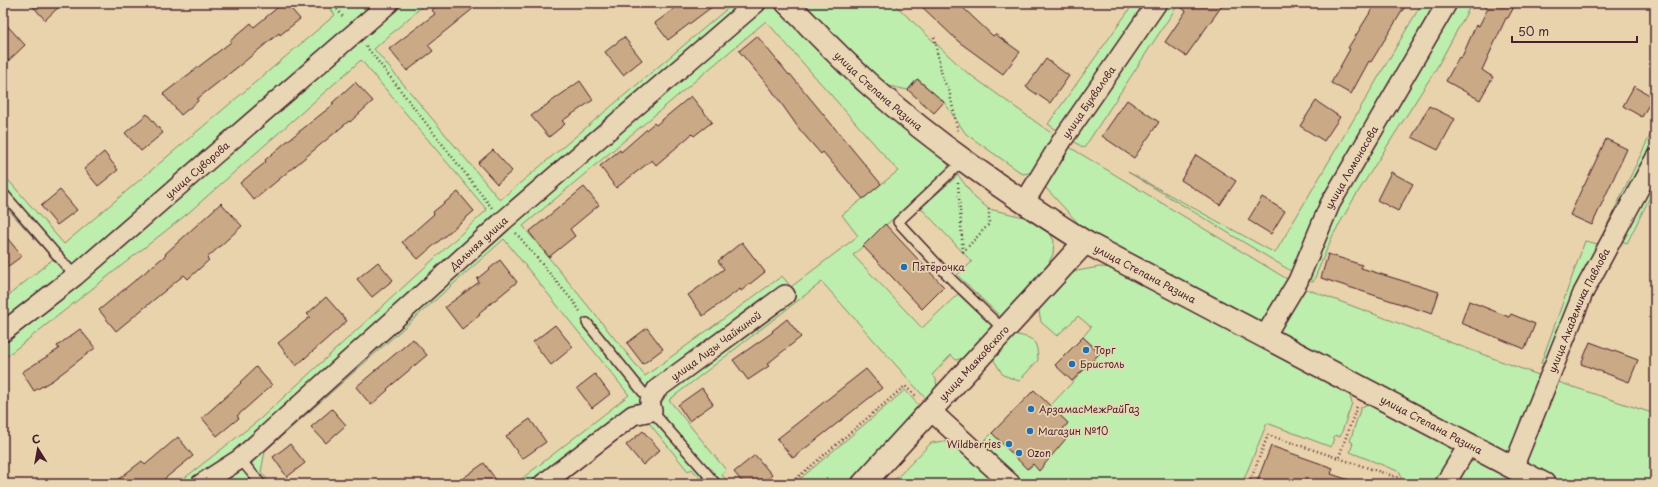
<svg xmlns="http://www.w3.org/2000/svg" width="1658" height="487" viewBox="0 0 1658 487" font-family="'Playpen Sans',sans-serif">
  <rect width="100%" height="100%" fill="#e9d3ad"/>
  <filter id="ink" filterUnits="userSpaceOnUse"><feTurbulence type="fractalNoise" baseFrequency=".025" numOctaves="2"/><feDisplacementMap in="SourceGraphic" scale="8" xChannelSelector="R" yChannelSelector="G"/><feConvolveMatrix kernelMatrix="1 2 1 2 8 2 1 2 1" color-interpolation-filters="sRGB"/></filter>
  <g filter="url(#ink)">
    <g fill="#bdeead" stroke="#84866c" fill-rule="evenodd">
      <path d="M326 3H382L74 270 3 188V174L64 244 335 15Z"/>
      <path d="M398 3H426L374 49 500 200 734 3H748L235 457 192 484H177L259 420 487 210 361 60 187 214 3 359V339Z"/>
      <path d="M762 3H778L930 145 950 167 853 255 922 328 958 294 994 328 967 357 956 360 951 355 932 375 936 379 937 390 927 400 822 282 669 400 726 470 722 475 730 484H721L657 410 645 400 536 484H515L629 395 504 239 265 451 261 472 271 484H266L252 467V454ZM766 21 898 171 842 215 858 236 791 287 782 276 645 376 523 226Z"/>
      <path d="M798 3H893L965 71 1058 138 1034 172 1023 174 966 134 944 102 918 79 908 90 879 84Z"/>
      <path d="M1134 3H1151L1061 133 1048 124Z"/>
      <path d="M1164 3H1179L1084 148 1070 139Z"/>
      <path d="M1422 3H1442L1296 274 1128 172 1275 253Z"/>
      <path d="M1452 3H1472L1436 69 1353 200 1332 237 1313 282 1306 280 1334 205Z"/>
      <path d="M1655 125V148L1579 291 1547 365 1541 363 1585 241 1598 244Z"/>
      <path d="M1066 145 1292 282 1261 326 1133 257 1079 224 1045 187 1046 177Z"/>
      <path d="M1655 167V187L1627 243 1622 241 1587 305Z"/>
      <path d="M958 175 975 198 989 209 1028 218 1049 231 1054 241 1053 254 1047 267 1003 319 957 275 972 262 921 208Z"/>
      <path d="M3 199 69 275 3 327V300L53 259 3 204Z"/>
      <path d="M1099 267 1120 268 1348 389 1352 403 1340 437 1335 435 1331 447 1267 423 1242 484H1025L981 444 992 433 1028 469 1069 435 1063 429 1068 423 1050 406 1100 353 1083 337 1091 327 1078 316 1057 336 1041 322 1038 306 1063 277 1077 271Z"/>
      <path d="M1301 287 1541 376 1513 449 1507 455 1280 336 1277 327Z"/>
      <path d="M1012 334C1033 338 1037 338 1038 360L1019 381 1003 375 992 357Z"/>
      <path d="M1555 381 1655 414V484H1564L1525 463 1524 455Z"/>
      <path d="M905 390 921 408 853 484H794Z"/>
      <path d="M1372 403 1454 447V455L1437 484H1402L1400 472 1350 452 1353 443 1350 441 1361 407Z"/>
      <path d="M651 415 711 484H705L692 469 688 471 645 418 560 484H550L635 419Z"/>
      <path d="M944 441 958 447 997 484H891L931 443Z"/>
      <path d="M1478 459 1527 484H1455L1467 464Z"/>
      <path d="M231 469 244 471 255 484H240L237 481 233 484H210Z"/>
    </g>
    <g fill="#caa986" stroke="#4a1f2b">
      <path d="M30 3H63L45 20Z"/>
      <path d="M283 3H286L300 19 280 35 279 33 244 62 197 99 198 101 181 115 163 94 231 42 230 41 251 23 254 27Z"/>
      <path d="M440 3H480L428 45 433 51 407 71 389 49 435 14 432 10Z"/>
      <path d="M682 3H717L668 40 655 23Z"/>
      <path d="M918 3H958L993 36 995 34 1020 52 1003 74 959 42Z"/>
      <path d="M1175 3H1224L1186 56 1165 42 1186 11Z"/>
      <path d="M1376 3H1407L1371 62 1369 61 1351 94 1331 83 1350 49 1348 48Z"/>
      <path d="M1477 3H1516L1508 18H1506L1482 70 1493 77 1480 100 1446 81 1459 57 1461 59 1476 25 1479 26 1488 8Z"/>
      <path d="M3 21 25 45 3 66Z"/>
      <path d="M757 36 789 75 790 74 881 184 863 199 823 152 821 154 800 130 771 89 739 51Z"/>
      <path d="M624 37 642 60 623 75 605 52Z"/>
      <path d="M1046 59 1069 76 1050 103 1026 87Z"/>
      <path d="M917 79 944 102 934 113 908 90Z"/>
      <path d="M580 81 593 100 562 121 565 124 549 137 531 116Z"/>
      <path d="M355 82 373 101 350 122 349 121 254 200 240 183 266 162 265 160 286 142 334 104 332 103Z"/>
      <path d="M1634 86 1653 97 1642 117 1623 106Z"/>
      <path d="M691 96 712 122 694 136 692 134 656 165 652 160 616 188 600 166 620 150 621 152 654 123 656 125Z"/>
      <path d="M1127 100 1159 122 1134 158 1102 136Z"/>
      <path d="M1316 101 1340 117 1324 141 1300 126Z"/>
      <path d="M1429 106 1455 119 1438 150 1412 137Z"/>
      <path d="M147 114 163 133 141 151 125 133Z"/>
      <path d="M1606 139 1627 149 1592 225 1570 215 1583 186H1584Z"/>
      <path d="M493 150 512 171 497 184 478 163Z"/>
      <path d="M104 152 118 170 98 186 84 169Z"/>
      <path d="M1196 155 1236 181 1220 205 1181 180Z"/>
      <path d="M1391 172 1413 184 1398 211 1377 200Z"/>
      <path d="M584 187 599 205 570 229 575 236 549 257 529 232Z"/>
      <path d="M60 190 77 210 57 225 41 206Z"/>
      <path d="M458 192 474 211 418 259 402 242 434 214 433 212Z"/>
      <path d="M1262 197 1285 211 1271 234 1248 220Z"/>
      <path d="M221 203 242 226 207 258 209 260 188 279 184 275 116 331 99 310 166 255 165 254Z"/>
      <path d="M885 224 944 287 922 309 863 246Z"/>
      <path d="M3 233 22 256 3 270Z"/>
      <path d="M742 242 765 272 741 291 740 289 703 316 688 295 724 269 718 261Z"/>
      <path d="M1328 254 1362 265 1361 268 1439 292 1432 314 1321 278Z"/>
      <path d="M500 260 517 282 479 313 480 315 462 329 445 307 479 282 477 279Z"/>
      <path d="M378 262 393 280 372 297 357 279Z"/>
      <path d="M326 297 347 321 296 366 278 343 310 317 307 314Z"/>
      <path d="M1469 301 1509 317 1511 314 1535 324 1525 349 1461 323Z"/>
      <path d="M787 319 801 337 767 364 769 366 748 380 733 360 773 332 772 331Z"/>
      <path d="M555 325 573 347 551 365 533 342Z"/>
      <path d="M647 328 663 349 643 364 627 343Z"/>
      <path d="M80 329 95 348 53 380 34 391 22 372 59 349 57 346Z"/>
      <path d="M1083 337 1100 353 1072 381 1055 365Z"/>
      <path d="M413 339 427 355 387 389 388 390 371 405 356 387Z"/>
      <path d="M1590 342 1638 360 1629 382 1581 364Z"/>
      <path d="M256 367 272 385 237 416 239 418 217 436 202 418 241 383 240 382Z"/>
      <path d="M866 369 882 388 793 458 777 439Z"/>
      <path d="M595 374 610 394 592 408 577 388Z"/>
      <path d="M702 388 713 404 689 421 678 405Z"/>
      <path d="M1034 390 1068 423 1063 429 1069 435 1039 471 1033 464 1027 469 992 433Z"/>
      <path d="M332 409 346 425 326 443 311 427Z"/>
      <path d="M530 419 546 442 522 459 506 436Z"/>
      <path d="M643 431 660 450 643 465 626 445Z"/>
      <path d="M178 437 193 456 158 484H112L142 461 145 465Z"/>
      <path d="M290 444 305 463 287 477 273 457Z"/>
      <path d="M1271 446 1333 468 1331 474 1355 482V484H1256Z"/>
      <path d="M755 455 772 475 762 484H744L734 472Z"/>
      <path d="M484 463 499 484H455Z"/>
    </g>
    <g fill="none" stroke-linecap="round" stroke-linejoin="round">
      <defs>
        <g id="service">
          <path d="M964 160 898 222 952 280 1004 330"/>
          <path d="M3 193 75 276"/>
          <path d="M587 323 650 401"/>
          <path d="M652 411 716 484"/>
          <path d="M240 459 261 484"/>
        </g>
        <g id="minor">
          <path id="s1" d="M1024 203 1063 139 1157 3"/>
          <path id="s2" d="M3 332 75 276 389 3"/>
          <path id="s3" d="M1265 336 1298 281 1330 204 1447 3"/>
          <path d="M930 410 1011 484"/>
          <path id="s4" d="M1513 468 1583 293 1655 159"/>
          <path id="s5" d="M201 484 240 459 503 221 756 3"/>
          <path id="s6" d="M543 484 633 415 652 411 650 401 657 389 785 295"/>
          <path d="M1445 484 1469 444"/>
        </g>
        <g id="secondary">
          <path id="s7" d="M787 3C815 31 842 60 871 86 937 145 1011 195 1085 242L1544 484"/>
          <path id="s8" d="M863 484 1085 242"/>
        </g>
      </defs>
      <use href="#service" stroke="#4a1f2b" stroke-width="12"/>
      <use href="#minor" stroke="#4a1f2b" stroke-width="22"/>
      <use href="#secondary" stroke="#4a1f2b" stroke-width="25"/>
      <g stroke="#4a1f2b" stroke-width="2.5" stroke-dasharray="1 3" stroke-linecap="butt">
        <path d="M332 3 344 18"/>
        <path d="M934 37 943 80 949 90 958 132"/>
        <path d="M366 46 492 208"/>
        <path d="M958 183 963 252"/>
        <path d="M516 233 576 305 581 313"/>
        <path d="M963 252 989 224V209"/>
        <path d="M1339 457 1357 406"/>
        <path d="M790 484 905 386 917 397"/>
        <path d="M1249 484 1268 435 1399 478"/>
      </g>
      <use href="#service" stroke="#e9d6b4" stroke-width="9"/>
      <use href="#minor" stroke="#e9d6b4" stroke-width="19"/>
      <use href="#secondary" stroke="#e9d6b4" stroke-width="22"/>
    </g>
  </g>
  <g fill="#1f6fb2" stroke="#e9d6b4" stroke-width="1.5">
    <circle cx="904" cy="267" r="4"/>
    <circle cx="1086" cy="350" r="4"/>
    <circle cx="1072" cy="364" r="4"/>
    <circle cx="1031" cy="409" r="4"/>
    <circle cx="1030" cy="431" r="4"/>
    <circle cx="1009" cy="444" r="4"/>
    <circle cx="1019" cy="453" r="4"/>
  </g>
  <g text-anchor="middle" stroke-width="3.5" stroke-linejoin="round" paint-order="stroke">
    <g font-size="10" fill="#4a1f2b" stroke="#e9d6b4">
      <text dy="4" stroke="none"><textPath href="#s7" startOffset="127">улица Степана Разина</textPath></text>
      <text dy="4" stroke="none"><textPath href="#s1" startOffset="120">улица Бухвалова</textPath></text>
      <text dy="4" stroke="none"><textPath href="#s3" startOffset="190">улица Ломоносова</textPath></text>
      <text dy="4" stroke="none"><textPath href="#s2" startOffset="253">улица Суворова</textPath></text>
      <text dy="4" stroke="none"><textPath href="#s5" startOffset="368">Дальняя улица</textPath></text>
      <text dy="4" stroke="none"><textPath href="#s7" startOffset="451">улица Степана Разина</textPath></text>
      <text dy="4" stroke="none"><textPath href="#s4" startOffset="171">улица Академика Павлова</textPath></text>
      <text dy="4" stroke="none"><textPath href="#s6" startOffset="230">улица Лизы Чайкиной</textPath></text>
      <text dy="4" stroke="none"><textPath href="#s8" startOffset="164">улица Маяковского</textPath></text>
      <text dy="4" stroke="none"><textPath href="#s7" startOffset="775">улица Степана Разина</textPath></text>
    </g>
    <g font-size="10" fill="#4a1f2b" stroke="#e9d6b4" text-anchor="start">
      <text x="912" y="271">Пятёрочка</text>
      <text x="1094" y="354">Торг</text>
      <text x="1080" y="368">Бристоль</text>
      <text x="1039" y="413">АрзамасМежРайГаз</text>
      <text x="1038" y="435">Магазин №10</text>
      <text x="1001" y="448" text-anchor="end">Wildberries</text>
      <text x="1027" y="457">Ozon</text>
    </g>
  </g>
  <rect width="1658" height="487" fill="none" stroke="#e9d6b4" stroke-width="16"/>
  <rect x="8" y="8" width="1642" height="471" fill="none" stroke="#4a1f2b" stroke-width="1.5" filter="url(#ink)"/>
  <g transform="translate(38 449) rotate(349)" stroke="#e9d6b4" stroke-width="3" paint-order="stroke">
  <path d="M0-3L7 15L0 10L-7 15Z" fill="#4a1f2b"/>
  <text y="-6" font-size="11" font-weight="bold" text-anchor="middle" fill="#4a1f2b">С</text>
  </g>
  <path d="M1512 36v6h125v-6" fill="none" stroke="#4a1f2b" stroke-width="2"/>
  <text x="1518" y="36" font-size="12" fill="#4a1f2b" stroke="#e9d6b4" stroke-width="3" paint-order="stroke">50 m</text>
</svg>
